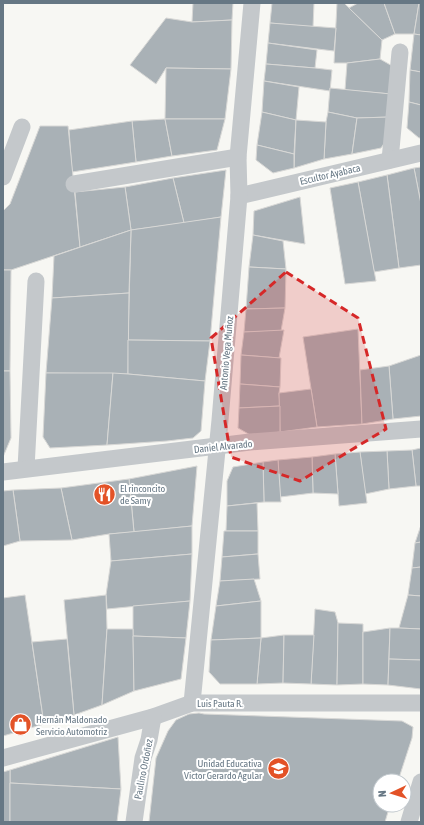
<svg xmlns="http://www.w3.org/2000/svg" width="424" height="825" viewBox="0 0 424 825" font-family="'Asap Condensed',sans-serif">
  <rect width="100%" height="100%" fill="#f7f7f3"/>
  <g fill="#a9b1b6" stroke="#d8d8d6">
    <path d="M193 3H233L232 20 192 22Z"/>
    <path d="M272 3H314L313 27 270 23Z"/>
    <path d="M337 3H344L382 40 380 59 347 63H334Z"/>
    <path d="M358 3H384L395 34 382 40 349 8Z"/>
    <path d="M384 3H419L414 34H395Z"/>
    <path d="M419 3H421V35L414 34Z"/>
    <path d="M166 18 192 22 232 20 231 69 166 68 156 84 130 65Z"/>
    <path d="M270 23 336 28 334 51 268 43Z"/>
    <path d="M414 34 421 35V72L410 70Z"/>
    <path d="M268 43 317 50 315 68 266 64Z"/>
    <path d="M380 59 394 67 391 94 345 90 347 63Z"/>
    <path d="M266 64 315 68 332 70 330 91 264 81Z"/>
    <path d="M166 68 231 69 225 119H165Z"/>
    <path d="M410 70 421 72V105L409 102Z"/>
    <path d="M264 81 299 87 296 120 262 112Z"/>
    <path d="M330 88 391 94 390 117 357 118 328 112Z"/>
    <path d="M409 102 421 105V138H419L407 128Z"/>
    <path d="M262 112 296 120 294 154 257 145Z"/>
    <path d="M328 112 357 118 352 154 324 159 326 122Z"/>
    <path d="M390 117 387 139 381 148 352 154 357 118Z"/>
    <path d="M165 119 172 156 136 162 132 121Z"/>
    <path d="M165 119H225L217 150 172 156Z"/>
    <path d="M296 120 326 122 324 159 294 168Z"/>
    <path d="M132 121 136 162 72 172 69 130Z"/>
    <path d="M40 126H68L80 247 11 270H3V211L10 204Z"/>
    <path d="M257 145 294 154V168L273 173 256 160Z"/>
    <path d="M421 167V204L414 168Z"/>
    <path d="M414 168 421 204V265L399 268 387 175Z"/>
    <path d="M226 170 221 217 184 223 173 178Z"/>
    <path d="M387 175 399 268 374 272 358 182Z"/>
    <path d="M173 178 184 223 131 230 125 187Z"/>
    <path d="M358 182 376 281 345 284 330 188Z"/>
    <path d="M125 187 131 230 80 247 75 192Z"/>
    <path d="M300 197 305 244 253 235 254 211Z"/>
    <path d="M221 217 210 341 128 340 131 230Z"/>
    <path d="M131 230 129 293 52 298 54 256Z"/>
    <path d="M253 235 283 241 286 269 249 267Z"/>
    <path d="M249 267 286 269 285 308 246 309Z"/>
    <path d="M3 270H11L10 371H3Z"/>
    <path d="M129 293 128 374 46 373 52 298Z"/>
    <path d="M285 308 281 331 244 332 246 309Z"/>
    <path d="M358 329 362 424 317 427 303 337Z"/>
    <path d="M284 330 279 358 241 355 244 332Z"/>
    <path d="M128 340 210 341 205 381 128 374Z"/>
    <path d="M241 355 281 358 280 387 240 384Z"/>
    <path d="M421 355V416L393 419 389 366Z"/>
    <path d="M389 366 393 419 362 424 360 370Z"/>
    <path d="M3 371H10L11 438 3 457Z"/>
    <path d="M46 373H113L107 445 50 448 43 437Z"/>
    <path d="M113 373 128 374 205 381 201 431 193 438 167 441 107 445Z"/>
    <path d="M240 384 280 387 279 393 280 406 239 408Z"/>
    <path d="M311 389 317 427 280 432 279 393Z"/>
    <path d="M280 406V432L252 436 238 428 239 408Z"/>
    <path d="M421 448V486H416L412 450Z"/>
    <path d="M412 450 416 486 389 489 387 451Z"/>
    <path d="M387 451 389 489 365 494 360 452Z"/>
    <path d="M360 452 367 503 339 506 335 454Z"/>
    <path d="M335 454 338 494 313 493 312 457Z"/>
    <path d="M312 457 313 493 280 497 278 460Z"/>
    <path d="M278 460 281 502H264L263 462Z"/>
    <path d="M263 462 264 502 227 506V481L233 467Z"/>
    <path d="M197 466 192 526 134 532 129 479Z"/>
    <path d="M129 479 134 532 109 534 72 540 61 488Z"/>
    <path d="M61 488 72 540 20 541 13 490Z"/>
    <path d="M13 490 20 541 3 546V491Z"/>
    <path d="M257 503 258 531H226L227 506Z"/>
    <path d="M421 525V542L415 543Z"/>
    <path d="M192 526V554L111 561 109 534Z"/>
    <path d="M224 531H258V554L222 557Z"/>
    <path d="M421 542V567L412 568 415 543Z"/>
    <path d="M192 554 190 601 107 609 106 595 111 561Z"/>
    <path d="M258 554 260 579 220 581 222 557Z"/>
    <path d="M421 567V596L408 595 412 568Z"/>
    <path d="M254 579 261 601 216 606 220 581Z"/>
    <path d="M25 595 44 724 3 736V598Z"/>
    <path d="M106 595 107 629 102 705 74 715 64 600Z"/>
    <path d="M408 595 421 596V629L399 628Z"/>
    <path d="M190 601 186 638 133 636V606Z"/>
    <path d="M261 601V638L211 640 216 606Z"/>
    <path d="M315 609 335 612 338 623 337 685 311 684Z"/>
    <path d="M338 623 363 624V684L337 685Z"/>
    <path d="M390 628 388 685 363 684V632Z"/>
    <path d="M390 628H399L421 629V660L389 659Z"/>
    <path d="M107 629H133L134 691 102 705Z"/>
    <path d="M284 635 283 683 257 684 261 638Z"/>
    <path d="M284 635H314L311 684 283 683Z"/>
    <path d="M133 636 186 638 181 679 134 691Z"/>
    <path d="M261 638 257 684H220L209 672 211 640Z"/>
    <path d="M67 639 74 715 44 724 32 642Z"/>
    <path d="M389 659 421 660V689L388 685Z"/>
    <path d="M199 713 204 714 402 721 413 727 412 738 398 781H380V805H390L385 822H149L156 758 168 731 176 720 189 714Z"/>
    <path d="M118 737 121 789 10 783V770Z"/>
    <path d="M10 770V822H3V772Z"/>
    <path d="M10 783 121 789 117 822H10Z"/>
  </g>
  <g fill="none" stroke-linecap="round" stroke-linejoin="round">
    <g stroke="#c4c8cb" stroke-width="17">
      <path d="M390 160 400 52"/>
      <path d="M3 177 22 127"/>
      <path d="M74 184 238 157"/>
      <path d="M239 196 421 153"/>
      <path d="M26 468 36 281"/>
      <path d="M3 472 250 442 421 429"/>
      <path d="M192 703 220 420 239 196 238 157 252 3"/>
      <path d="M3 758 153 717 192 703H421"/>
      <path d="M134 822 143 758 149 740 153 717"/>
      <path d="M409 822 421 782"/>
    </g>
  </g>
  <path fill="#d62828" fill-opacity="0.2" stroke="#d62828" stroke-width="3" stroke-dasharray="8 5" stroke-linejoin="round" d="M286 272 358 318 386 429 300 481 231 457 211 338Z"/>
  <defs>
    <symbol id="restaurant-disc" viewBox="-11 -11 22 22"><circle r="9.5" fill="#e35227" stroke="#fff"/><path d="M-5-6h1v4h1v-4h1v4h1v-4h1v5L-1.5 .5V6h-2V.5L-5-1ZM5-6V6H3V1.5H1.5Q1.5-4 5-6Z" fill="#fff"/></symbol>
    <symbol id="shop-disc" viewBox="-11 -11 22 22"><circle r="9.5" fill="#e35227" stroke="#fff"/><path d="M-5-2.5h2.3a2.7 3.5 0 0 1 5.4 0H5L5.5 6h-11ZM-1.5-2.5h3a1.5 2.3 0 0 0-3 0Z" fill="#fff"/></symbol>
    <symbol id="school-disc" viewBox="-11 -11 22 22"><circle r="9.5" fill="#e35227" stroke="#fff"/><path d="M0-5L7-2L0 1L-7-2ZM-4 1L0 2.5L4 1V4Q0 6-4 4Z" fill="#fff"/></symbol>
  </defs>
  <g fill-rule="evenodd">
    <use href="#restaurant-disc" x="92" y="482" width="25" height="25"/>
    <use href="#shop-disc" x="8" y="712" width="25" height="25"/>
    <use href="#school-disc" x="266" y="756" width="25" height="25"/>
  </g>
  <g text-anchor="middle" stroke-width="4" stroke-linejoin="round" paint-order="stroke">
    <g font-size="10" fill="#667784" stroke="#fff">
      <text transform="translate(330 174) rotate(-13)" y="4">Escultor Ayabaca</text>
      <text transform="translate(226 353) rotate(-85)" y="4">Antonio Vega Muñoz</text>
      <text transform="translate(223 446) rotate(-6)" y="4">Daniel Alvarado</text>
      <text x="220" y="707">Luis Pauta R.</text>
      <text transform="translate(143 769) rotate(-79)" y="4">Paulino Ordoñez</text>
    </g>
    <g font-size="10" fill="#667784" stroke="#fff" text-anchor="start">
      <text x="120" y="492">El rinconcito<tspan x="120" dy="12">de Samy</tspan></text>
      <text x="36" y="723">Hernán Maldonado<tspan x="36" dy="12">Servicio Automotriz</tspan></text>
      <text x="262" y="767" text-anchor="end">Unidad Educativa<tspan x="262" dy="12">Victor Gerardo Agular</tspan></text>
    </g>
  </g>
  <rect width="424" height="825" fill="none" stroke="#667784" stroke-width="8"/>
  <g transform="translate(392 793) rotate(266)"><circle r="19" fill="#ffffff" stroke="#c2c9ce"/>
  <path d="M0-3L7 15L0 10L-7 15Z" fill="#e35227"/>
  <text y="-6" font-size="11" font-weight="bold" text-anchor="middle" fill="#667784">N</text>
  </g>
</svg>
